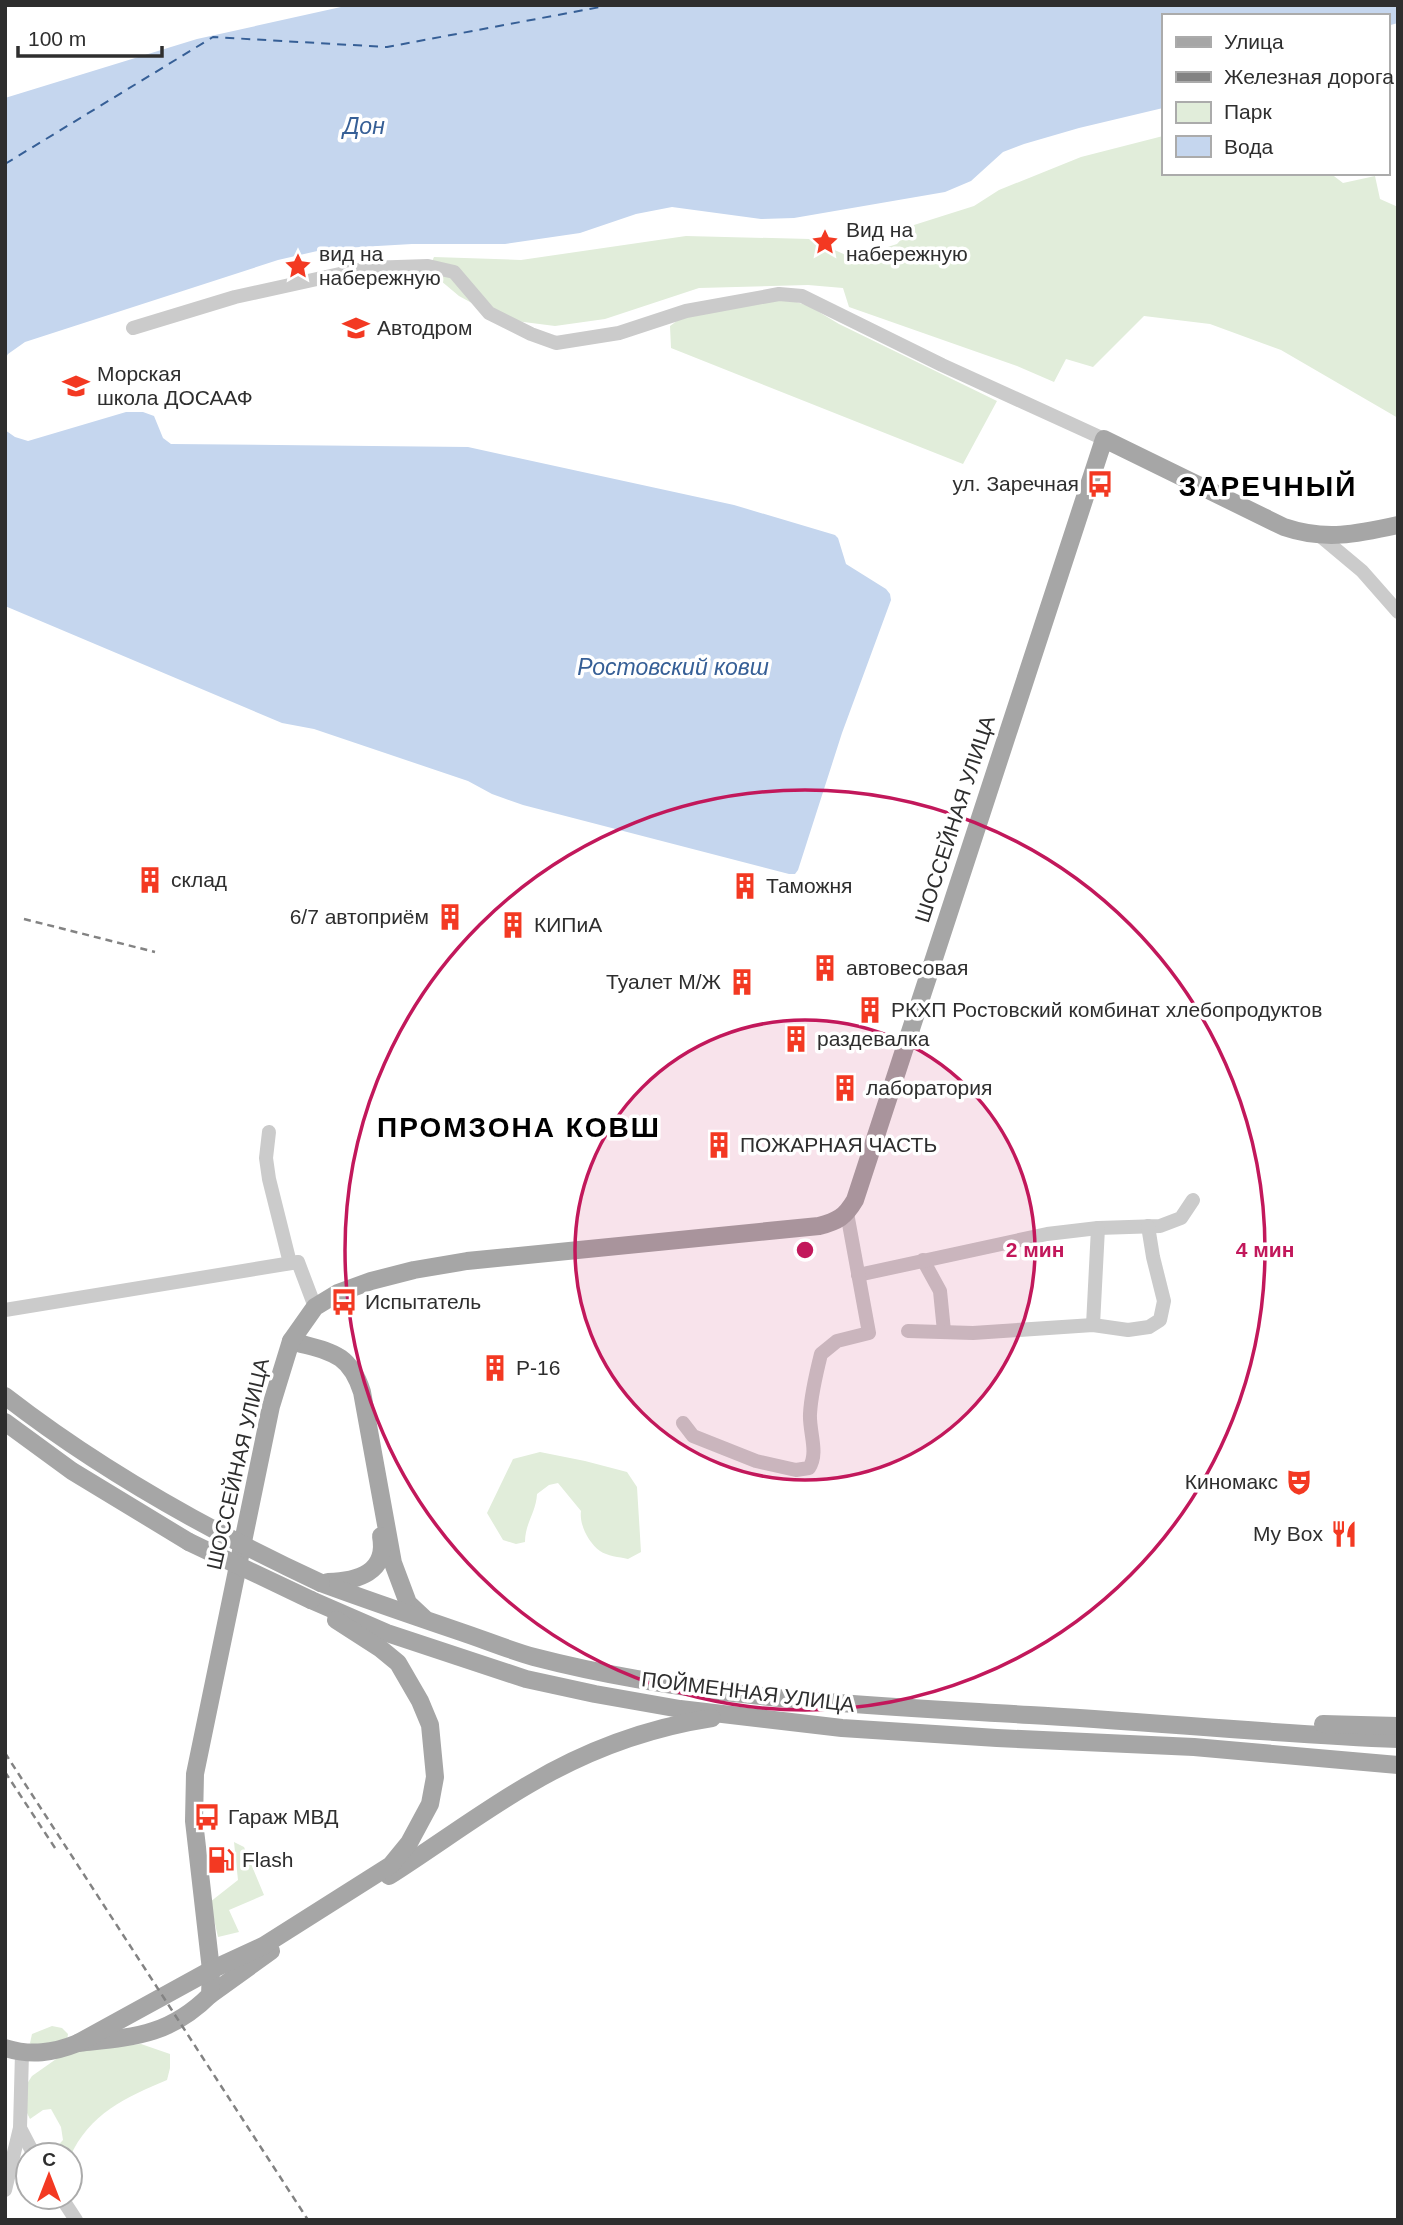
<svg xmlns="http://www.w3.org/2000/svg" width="1403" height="2225" viewBox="0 0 1403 2225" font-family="Arial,sans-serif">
  <rect width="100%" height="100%" fill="#fff"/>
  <g fill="#e1edda">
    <path d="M1163 136V173H1330L1343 183 1375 176 1380 199 1398 207V418L1281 350 1210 324 1144 316 1093 367 1066 359 1054 382 1017 366 849 307 843 288 808 285 699 288 605 319 555 326 501 319 459 296 428 270 434 257 521 260 686 236 810 239 848 256 869 253 897 244 914 225 974 206 999 190 1081 157Z"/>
    <path d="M790 300 809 306 839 324 997 401 963 464 671 348 670 326 685 315 759 301Z"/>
    <path d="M540 1452 585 1461 627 1472 637 1487 641 1552 628 1559C619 1557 607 1556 600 1551 589 1543 579 1525 581 1511L558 1483 549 1485 537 1494C536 1513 525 1523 525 1542L516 1544 503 1540 487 1513 513 1459Z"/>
    <path d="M234 1842 244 1847 264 1895 229 1910 239 1932 218 1937 210 1902 238 1880Z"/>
    <path d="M52 2026 62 2028 68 2034 67 2040 33 2047 30 2043 32 2034Z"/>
    <path d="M141 2044 170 2054V2068L167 2080C126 2097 89 2114 70 2157L49 2155 63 2140 61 2127 51 2109 43 2110 30 2119 25 2109 23 2090 32 2076 69 2050Z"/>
  </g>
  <g fill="#c5d6ee">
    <path d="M350 5H1398V23L1387 26V16H1163V108L1079 128 1024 144 1003 152 971 181 945 192 794 218 761 219 672 207 636 214 580 233 505 244H412L326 249 278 260 25 342 8 354 5 359V98L197 39Z"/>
    <path d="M126 412H143L154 416 163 438 171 444 468 447 734 505 835 535 838 538 846 564 886 589 890 594 891 600 842 733 798 870 795 874H789L523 805 492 794 468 781 314 729 282 723 5 606V430L15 437 28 441Z"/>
  </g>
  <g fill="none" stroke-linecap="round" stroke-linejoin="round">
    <path stroke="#365f96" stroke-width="2" stroke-dasharray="9 7" stroke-linecap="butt" d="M5 164 213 37 387 47 611 5"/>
    <g stroke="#cbcbcb" stroke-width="14">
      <path d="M133 328 235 297 367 268 428 266 454 272 489 313 531 334 556 343 619 333 686 311 779 294 802 296 942 365 1104 439"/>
      <path d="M1319 535 1362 571 1398 612"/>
      <path d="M269 1132 266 1158 269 1179 290 1263"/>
      <path d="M923 1260 940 1291 944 1331"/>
      <path d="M858 1275 1047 1234 1098 1228 1160 1226 1181 1218 1193 1200"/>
      <path d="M5 1310 298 1262 315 1307"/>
      <path d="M1093 1325 1098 1228"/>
      <path d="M908 1331 973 1333 1093 1325 1128 1330 1149 1327 1160 1320 1164 1301 1153 1257 1148 1226"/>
      <path d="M683 1423 693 1436 756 1461 796 1470 809 1468C819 1453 809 1432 810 1414 811 1394 816 1374 821 1354L837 1341 869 1333 847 1213"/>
      <path d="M22 2053 20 2128 34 2155"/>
      <path d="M5 2190 20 2128"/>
      <path d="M61 2197 76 2220"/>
    </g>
    <g stroke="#a6a6a6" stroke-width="18">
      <path d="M291 1341C329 1352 349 1351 362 1392L393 1563 408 1603 424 1618"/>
      <path d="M5 1422 72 1471 189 1542"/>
      <path d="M328 1582C357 1581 388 1573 381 1536"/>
      <path d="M321 1583C367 1600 414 1616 461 1632 485 1640 509 1650 534 1657 695 1699 864 1705 1030 1715 1153 1722 1275 1734 1398 1739"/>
      <path d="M311 1600 387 1633 526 1679 595 1694 680 1709 842 1728 997 1738 1194 1747 1398 1765"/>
      <path d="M1323 1724 1398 1726"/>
      <path d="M389 1876C436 1846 480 1813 528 1785 585 1751 647 1728 712 1718"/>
      <path d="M210 1995 271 1951"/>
      <path d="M78 2043C133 2037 169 2036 210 1995L211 1970 194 1821 195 1774 271 1406 291 1341 315 1307 338 1293 371 1281 414 1270 467 1261 819 1226C838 1221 845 1217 855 1200L1104 439 1284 527C1325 541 1357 534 1398 525"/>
      <path d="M5 2048C31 2056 53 2053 78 2043L211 1970 263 1946 391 1865 409 1843 430 1804 435 1777 430 1725 420 1701 398 1663 381 1649 336 1620"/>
    </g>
    <g stroke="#838383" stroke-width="2.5" stroke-dasharray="7 5" stroke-linecap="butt">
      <path d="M24 919 155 952"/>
      <path d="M5 1753 308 2220"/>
      <path d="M5 1772 57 1851"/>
    </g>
    <g stroke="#a6a6a6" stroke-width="18">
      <path d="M5 1396C103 1472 209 1531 321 1583"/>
      <path d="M189 1542 311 1600"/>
    </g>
  </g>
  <circle cx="805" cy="1250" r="230" fill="#c2185b" fill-opacity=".12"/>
  <g fill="none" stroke="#c2185b" stroke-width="3.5">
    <circle cx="805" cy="1250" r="230"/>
    <circle cx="805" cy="1250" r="460"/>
  </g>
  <defs>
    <symbol id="sight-bare" viewBox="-9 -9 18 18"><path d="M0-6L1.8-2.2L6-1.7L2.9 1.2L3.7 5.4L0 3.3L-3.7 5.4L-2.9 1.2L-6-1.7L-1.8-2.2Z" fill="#f33922" stroke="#fff" stroke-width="2.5" paint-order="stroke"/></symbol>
    <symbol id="school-bare" viewBox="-9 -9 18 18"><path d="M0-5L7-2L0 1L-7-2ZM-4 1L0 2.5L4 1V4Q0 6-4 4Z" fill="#f33922" stroke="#fff" stroke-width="2.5" paint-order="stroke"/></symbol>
    <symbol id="bus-bare" viewBox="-9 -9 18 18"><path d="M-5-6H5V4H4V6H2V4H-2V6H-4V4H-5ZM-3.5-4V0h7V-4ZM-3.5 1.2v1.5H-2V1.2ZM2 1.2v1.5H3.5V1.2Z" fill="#f33922" stroke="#fff" stroke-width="2.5" paint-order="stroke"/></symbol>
    <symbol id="building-bare" viewBox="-9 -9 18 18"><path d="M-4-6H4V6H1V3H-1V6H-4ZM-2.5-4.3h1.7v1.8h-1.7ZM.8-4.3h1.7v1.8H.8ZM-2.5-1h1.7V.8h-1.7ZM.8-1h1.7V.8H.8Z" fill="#f33922" stroke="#fff" stroke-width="2.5" paint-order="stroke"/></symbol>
    <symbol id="theatre-bare" viewBox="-9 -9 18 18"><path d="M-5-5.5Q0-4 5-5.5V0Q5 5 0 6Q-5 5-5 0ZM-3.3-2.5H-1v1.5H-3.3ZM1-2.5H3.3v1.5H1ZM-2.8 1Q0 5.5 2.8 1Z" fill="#f33922" stroke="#fff" stroke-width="2.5" paint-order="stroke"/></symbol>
    <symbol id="restaurant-bare" viewBox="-9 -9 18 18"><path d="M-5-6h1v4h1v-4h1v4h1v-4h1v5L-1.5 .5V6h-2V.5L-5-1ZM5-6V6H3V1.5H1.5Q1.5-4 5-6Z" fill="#f33922" stroke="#fff" stroke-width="2.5" paint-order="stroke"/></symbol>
    <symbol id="fuel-bare" viewBox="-9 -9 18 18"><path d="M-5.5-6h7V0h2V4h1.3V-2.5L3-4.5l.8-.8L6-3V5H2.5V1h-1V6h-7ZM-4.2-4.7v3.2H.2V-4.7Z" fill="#f33922" stroke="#fff" stroke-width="2.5" paint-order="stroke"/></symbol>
  </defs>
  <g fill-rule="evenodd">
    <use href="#sight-bare" x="806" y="223" width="38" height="38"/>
    <use href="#sight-bare" x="279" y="247" width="38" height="38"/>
    <use href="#school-bare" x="337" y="309" width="38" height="38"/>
    <use href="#school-bare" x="57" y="367" width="38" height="38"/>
    <use href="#bus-bare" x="1081" y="465" width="38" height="38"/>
    <use href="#building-bare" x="131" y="861" width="38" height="38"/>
    <use href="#building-bare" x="726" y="867" width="38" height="38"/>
    <use href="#building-bare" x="431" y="898" width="38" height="38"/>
    <use href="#building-bare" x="494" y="906" width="38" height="38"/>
    <use href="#building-bare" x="806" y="949" width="38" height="38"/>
    <use href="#building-bare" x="723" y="963" width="38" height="38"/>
    <use href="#building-bare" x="851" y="991" width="38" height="38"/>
    <use href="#building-bare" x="777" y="1020" width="38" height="38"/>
    <use href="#building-bare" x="826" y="1069" width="38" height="38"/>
    <use href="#building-bare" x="700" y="1126" width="38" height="38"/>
    <use href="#bus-bare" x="325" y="1283" width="38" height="38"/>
    <use href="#building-bare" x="476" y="1349" width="38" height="38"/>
    <use href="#theatre-bare" x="1280" y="1463" width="38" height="38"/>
    <use href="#restaurant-bare" x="1325" y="1515" width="38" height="38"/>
    <use href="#bus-bare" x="188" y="1798" width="38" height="38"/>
    <use href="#fuel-bare" x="202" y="1841" width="38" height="38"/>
  </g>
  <g text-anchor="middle" stroke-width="7" stroke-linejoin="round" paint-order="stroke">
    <g font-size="21" fill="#2e2e2e" stroke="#fff" text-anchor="start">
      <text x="846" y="237">Вид на<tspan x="846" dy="24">набережную</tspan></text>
      <text x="319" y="261">вид на<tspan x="319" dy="24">набережную</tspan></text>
      <text x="377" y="335">Автодром</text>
      <text x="97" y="381">Морская<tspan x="97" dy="24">школа ДОСААФ</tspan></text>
      <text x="1079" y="491" text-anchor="end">ул. Заречная</text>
      <text x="171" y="887">склад</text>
      <text x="766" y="893">Таможня</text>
      <text x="429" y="924" text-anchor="end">6/7 автоприём</text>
      <text x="534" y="932">КИПиА</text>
      <text x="846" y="975">автовесовая</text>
      <text x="721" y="989" text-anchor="end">Туалет М/Ж</text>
      <text x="891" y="1017">РКХП Ростовский комбинат хлебопродуктов</text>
      <text x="817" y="1046">раздевалка</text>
      <text x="866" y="1095">лаборатория</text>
      <text x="740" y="1152">ПОЖАРНАЯ ЧАСТЬ</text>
      <text x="365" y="1309">Испытатель</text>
      <text x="516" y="1375">Р-16</text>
      <text x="1278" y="1489" text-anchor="end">Киномакс</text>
      <text x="1323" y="1541" text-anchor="end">My Box</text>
      <text x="228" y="1824">Гараж МВД</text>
      <text x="242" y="1867">Flash</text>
    </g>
    <g font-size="21" fill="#2e2e2e" stroke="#fff">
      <text transform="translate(955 819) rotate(-72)" y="7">ШОССЕЙНАЯ УЛИЦА</text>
      <text transform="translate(238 1464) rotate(-77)" y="7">ШОССЕЙНАЯ УЛИЦА</text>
      <text transform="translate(748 1692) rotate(7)" y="7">ПОЙМЕННАЯ УЛИЦА</text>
    </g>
    <g font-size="23" font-style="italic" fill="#365f96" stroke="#fff">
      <text x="364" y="134">Дон</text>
      <text x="673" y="675">Ростовский ковш</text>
    </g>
    <g font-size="28" font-weight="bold" letter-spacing="2" fill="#000" stroke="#fff">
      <text x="1268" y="496">ЗАРЕЧНЫЙ</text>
      <text x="519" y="1137">ПРОМЗОНА КОВШ</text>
    </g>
  </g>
  <circle cx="805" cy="1250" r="10" fill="#c2185b" stroke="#fff" stroke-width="3.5"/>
  <g font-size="21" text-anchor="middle" font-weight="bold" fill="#c2185b" stroke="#fff" stroke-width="7" stroke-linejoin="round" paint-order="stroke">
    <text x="1035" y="1257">2 мин</text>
    <text x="1265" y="1257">4 мин</text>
  </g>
  <rect width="1403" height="2225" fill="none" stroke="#2e2e2e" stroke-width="14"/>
  <rect x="1162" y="14" width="228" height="161" fill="#ffffff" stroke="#ababab" stroke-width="2"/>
  <rect x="1176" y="37" width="35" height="10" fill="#a6a6a6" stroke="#ababab" stroke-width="2"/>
  <text x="1224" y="49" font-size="21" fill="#2e2e2e">Улица</text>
  <rect x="1176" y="72" width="35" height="10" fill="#838383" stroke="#ababab" stroke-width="2"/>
  <text x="1224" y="84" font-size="21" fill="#2e2e2e">Железная дорога</text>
  <rect x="1176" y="102" width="35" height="21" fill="#e1edda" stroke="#ababab" stroke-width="2"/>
  <text x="1224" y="119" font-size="21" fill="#2e2e2e">Парк</text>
  <rect x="1176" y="136" width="35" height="21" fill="#c5d6ee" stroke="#ababab" stroke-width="2"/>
  <text x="1224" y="154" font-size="21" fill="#2e2e2e">Вода</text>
  <g transform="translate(49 2176)"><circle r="33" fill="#ffffff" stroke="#ababab" stroke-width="2"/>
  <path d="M0-5L12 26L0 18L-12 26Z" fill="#f33922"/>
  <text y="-10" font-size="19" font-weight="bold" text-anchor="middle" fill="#2e2e2e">С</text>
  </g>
  <path d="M18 46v10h144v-10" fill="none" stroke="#2e2e2e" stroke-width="3.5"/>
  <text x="28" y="46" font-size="21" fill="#2e2e2e" stroke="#ffffff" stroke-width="5" paint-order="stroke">100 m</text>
</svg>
